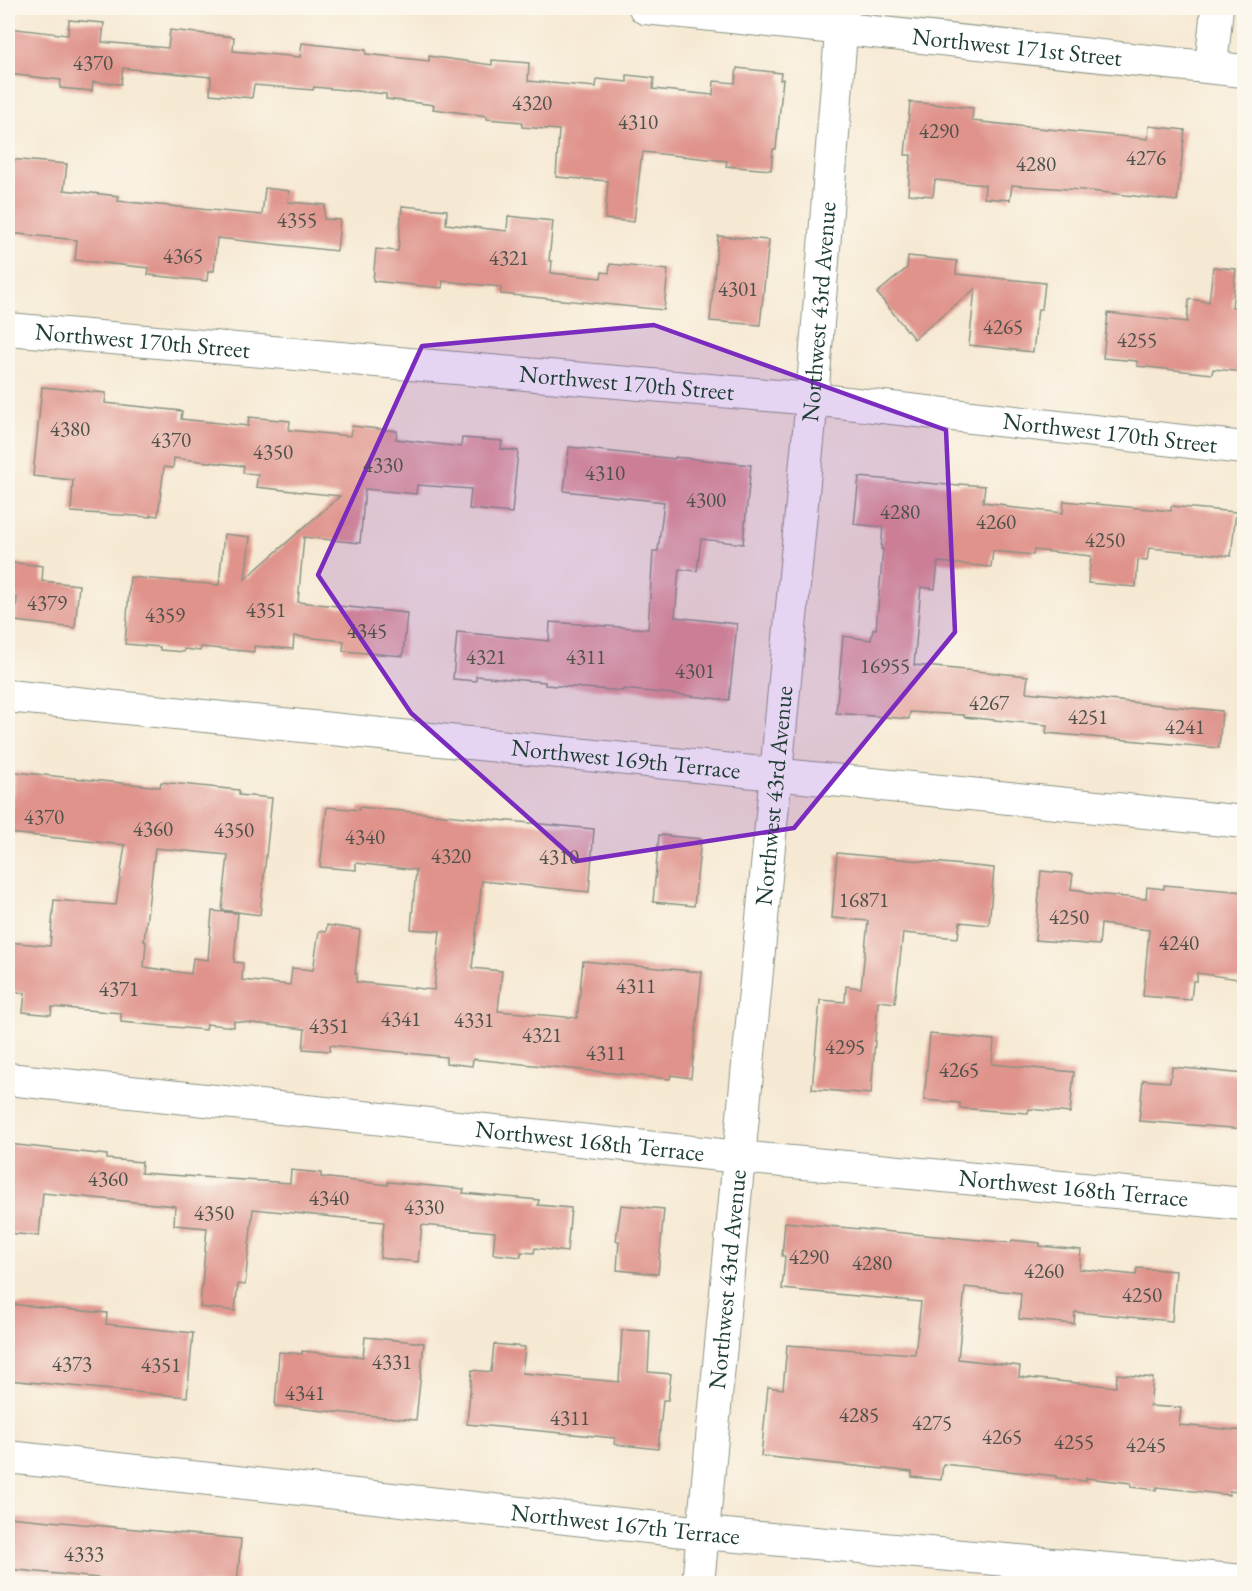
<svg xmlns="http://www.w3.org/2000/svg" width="1252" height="1591" viewBox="0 0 1252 1591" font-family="'EB Garamond',serif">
  <rect width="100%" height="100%" fill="#fbf7ec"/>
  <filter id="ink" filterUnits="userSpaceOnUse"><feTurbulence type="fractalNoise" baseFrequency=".0167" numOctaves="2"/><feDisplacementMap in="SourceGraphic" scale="12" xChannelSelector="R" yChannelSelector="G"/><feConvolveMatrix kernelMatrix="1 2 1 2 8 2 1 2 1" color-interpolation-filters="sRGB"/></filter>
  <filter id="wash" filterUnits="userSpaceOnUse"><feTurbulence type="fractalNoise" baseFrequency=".008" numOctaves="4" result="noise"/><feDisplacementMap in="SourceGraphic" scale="24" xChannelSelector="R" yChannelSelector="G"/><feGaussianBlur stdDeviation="1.35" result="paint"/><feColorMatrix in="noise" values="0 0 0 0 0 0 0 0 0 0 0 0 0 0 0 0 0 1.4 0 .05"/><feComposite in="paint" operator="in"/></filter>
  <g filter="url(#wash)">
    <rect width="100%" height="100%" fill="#f6e9d3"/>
    <g id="blocks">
      <g fill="#df938b">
        <path d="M69 20 104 23 102 42 168 48 170 30 234 37 233 51 300 57 302 43 366 50V54L429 61V56L492 65V60L529 63 528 81 596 87 597 79 627 82V75L654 78 653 89 713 95 714 81 735 83 737 68 781 73 780 80 783 79 776 149H773L771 170 726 166 727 161 643 152 642 160H641L634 222 605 219 608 181 556 177 559 130 522 127V122L487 119V116L433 109 434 105 386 99V94L314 87 313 90 254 85 252 98 210 94 211 77 123 68 121 84 93 82 92 91 60 88 61 80 8 74V28L68 35Z"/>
        <path d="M910 102 973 108 972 121 1038 128 1148 139 1149 126 1185 130 1177 201 1082 190 1012 185 1010 200 984 198 985 185 935 180 933 196 908 194 911 155H905Z"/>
        <path d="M8 159 67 164 64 190 119 196 118 201 262 215 265 188 289 191 288 202 325 205 324 219 340 220 337 251 217 238 214 271H208L207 281 148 275 149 268 75 260 77 240 8 233Z"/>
        <path d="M402 206 447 210 446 224 507 231 508 216 553 221 549 261H552L551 273 601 278 602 272 609 273 610 264 668 270 664 310 501 294V287L443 281 442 288 373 281 376 249 398 251Z"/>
        <path d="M718 236 769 240 760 325 710 321Z"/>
        <path d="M908 256 957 261 956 274 1045 283 1042 309H1038L1033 352 969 345 975 289 914 339 877 293 907 268Z"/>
        <path d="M1213 267 1236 269 1232 307 1245 308V372L1213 369 1212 374 1137 366V361L1103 358 1108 313 1187 322 1189 299 1209 302Z"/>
        <path d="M42 387 106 393 105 403 182 411 181 419 248 426 249 417 290 421 289 430 350 436 352 426 397 431 396 439 461 447 462 438 502 441 501 449 518 451 512 513 469 509 471 489 417 485 416 494 365 489 360 543 304 537 298 602 407 613 403 656 343 651 344 641 294 636 293 649 254 646V652L201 647 200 651 184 649V652L160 650V647L125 644 130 577 219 585 224 534 250 537 245 579 340 496 256 487 258 474 243 473 244 466 174 458 173 468 164 467 158 516 150 515V517L71 512 73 480 33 476Z"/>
        <path d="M569 447 675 459V457L751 465 743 544 701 539 697 571 679 569 675 617 737 624 729 700 623 689V691L545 685V682L476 676V681L453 679 457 632 549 641 550 622 648 629 653 551H658L664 502 564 491Z"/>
        <path d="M859 477 959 486V484L985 486 983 502 1006 505V507L1063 513 1064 501 1171 511V506L1236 512 1231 556 1149 548 1147 561 1138 560 1136 587 1088 583 1091 556 1034 550 1033 555 993 551 991 567 938 562 935 589 921 587 914 665 1028 676 1026 692 1222 711 1219 748 1046 733 1047 725 964 717V715L910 712 909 719 836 713 843 636 871 640 873 629H876L883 549H881L883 527 854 524Z"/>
        <path d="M8 562 43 566 42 581 79 585 75 628 15 621 17 597H8Z"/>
        <path d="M15 772 160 787 161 782 239 790V795L272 798 260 915 222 910 228 855 155 848 144 941 146 942 144 967 191 974 193 958 208 960 212 911 238 913 234 962 243 963 242 980 290 985 292 968 313 970 319 931 326 932 327 925 360 930 355 974H357L356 982 434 990 440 931 411 929 416 870 356 863V870L320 867 327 807 359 810V807L594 829 589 892 482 881 472 968 502 971 498 1011 577 1018 583 961 702 972 691 1078 671 1075 670 1079 473 1059 472 1066 446 1063V1057L330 1045V1051L303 1049 305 1029 234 1021V1027L207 1024 206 1030 121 1022V1013L52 1007 51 1015 23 1012 25 993 8 991V942L50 946 54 900 116 905 125 845 9 833Z"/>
        <path d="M659 835 701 839 694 906 653 902Z"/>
        <path d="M837 853 994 868 989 925 960 922 958 938 903 933 895 1003 878 1001 871 1094 812 1089 820 1000 845 1002 846 986 861 988 868 921 832 918Z"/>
        <path d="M1041 871 1073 874 1071 889 1085 891V893L1146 899 1147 887 1164 889V885L1245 892V980L1197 973V981H1193L1191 1000 1143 996 1149 930 1101 924 1099 945 1035 940Z"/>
        <path d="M930 1034 994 1040 992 1064 1074 1072 1070 1113 1029 1109 1028 1113 996 1111 960 1108V1103L924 1100Z"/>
        <path d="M1172 1067 1245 1074V1129L1139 1121 1143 1080 1170 1082Z"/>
        <path d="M8 1144 107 1155V1159L142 1162 141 1173 290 1183 291 1170 321 1173V1177L388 1185V1182L464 1189 463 1193 539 1200 538 1205 571 1208 567 1252 535 1248 534 1253 521 1252V1257L493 1254 495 1232 422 1225 418 1262 380 1258 384 1222 253 1209 245 1285 238 1284 235 1311 200 1307 207 1228 174 1225 175 1206 43 1193 39 1236 8 1233Z"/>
        <path d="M621 1205 664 1209 658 1274 617 1270 619 1241H616Z"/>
        <path d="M785 1222 1011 1243 1012 1240 1040 1243V1246L1081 1250 1079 1269 1136 1275 1137 1268 1176 1271 1172 1321 1075 1312 1074 1324 1019 1319 1021 1293 965 1287 958 1359 1020 1366 1019 1377 1116 1387 1117 1374 1153 1378 1150 1406 1181 1408 1179 1425 1245 1431V1493L1229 1491V1495L1157 1487 1156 1490 1131 1487V1483L1086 1478V1481L1056 1478V1476L943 1464 941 1480 912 1477V1472L761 1456 768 1387 783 1389 787 1345 915 1354 921 1302 782 1289 785 1256H782Z"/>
        <path d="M8 1304 107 1313 106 1324 193 1333 187 1397 8 1380Z"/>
        <path d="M622 1330 650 1331 648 1372 671 1374 668 1400H663L658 1449 614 1444 615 1438 467 1424 472 1370 491 1372 494 1344 525 1347 522 1373 619 1382Z"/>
        <path d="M365 1337 424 1343 416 1420 275 1406 279 1352 302 1354V1351L363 1357Z"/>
        <path d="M8 1517 241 1539 237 1584H157L8 1569Z"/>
      </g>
    </g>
  </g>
  <g filter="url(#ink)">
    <use href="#blocks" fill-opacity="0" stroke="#8a9384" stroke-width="1.5"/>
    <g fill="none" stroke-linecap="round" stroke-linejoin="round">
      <defs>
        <g id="minor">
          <path id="s1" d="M645 8 1244 71"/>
          <path d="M1211 67 1217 8"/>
          <path id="s2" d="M8 329 812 399 1244 448"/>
          <path id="s3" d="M8 696 1244 822"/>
          <path id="s4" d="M8 1079 739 1157 1244 1204"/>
          <path id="s5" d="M8 1457 703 1533 1244 1581"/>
          <path id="s6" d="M698 1584 812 399 843 8"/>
        </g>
      </defs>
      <use href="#minor" stroke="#8a9384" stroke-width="34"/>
      <use href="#minor" stroke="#fff" stroke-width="32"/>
    </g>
  </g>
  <path fill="#7b2cbf" fill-opacity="0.2" stroke="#7b2cbf" stroke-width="4.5" stroke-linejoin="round" d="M654 325 946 430 955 632 794 828 577 861 411 713 318 575 422 346Z"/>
  <g text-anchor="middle" stroke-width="4.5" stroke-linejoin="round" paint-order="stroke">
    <g font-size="21" fill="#4f524a">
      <text x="93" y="70">4370</text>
      <text x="532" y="110">4320</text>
      <text x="638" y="129">4310</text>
      <text x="939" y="138">4290</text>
      <text x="1146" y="165">4276</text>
      <text x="1036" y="171">4280</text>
      <text x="297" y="227">4355</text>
      <text x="183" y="263">4365</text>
      <text x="509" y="265">4321</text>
      <text x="738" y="296">4301</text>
      <text x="1003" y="334">4265</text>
      <text x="1137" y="347">4255</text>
      <text x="70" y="436">4380</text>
      <text x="171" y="447">4370</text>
      <text x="273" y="459">4350</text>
      <text x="383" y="472">4330</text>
      <text x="605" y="480">4310</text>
      <text x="706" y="507">4300</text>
      <text x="900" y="519">4280</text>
      <text x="996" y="529">4260</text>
      <text x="1105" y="547">4250</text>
      <text x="47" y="610">4379</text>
      <text x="266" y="617">4351</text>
      <text x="165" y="622">4359</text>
      <text x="367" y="638">4345</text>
      <text x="486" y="664">4321</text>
      <text x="586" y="664">4311</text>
      <text x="885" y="673">16955</text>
      <text x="695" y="678">4301</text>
      <text x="989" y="710">4267</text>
      <text x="1088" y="724">4251</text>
      <text x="1185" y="734">4241</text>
      <text x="44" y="824">4370</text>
      <text x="153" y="836">4360</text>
      <text x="234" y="837">4350</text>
      <text x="365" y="844">4340</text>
      <text x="451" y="863">4320</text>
      <text x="559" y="864">4310</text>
      <text x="864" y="907">16871</text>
      <text x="1069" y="924">4250</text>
      <text x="1179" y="950">4240</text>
      <text x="636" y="993">4311</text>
      <text x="119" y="996">4371</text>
      <text x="401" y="1026">4341</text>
      <text x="474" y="1027">4331</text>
      <text x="329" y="1033">4351</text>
      <text x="542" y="1042">4321</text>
      <text x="845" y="1054">4295</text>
      <text x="606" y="1060">4311</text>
      <text x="959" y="1077">4265</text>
      <text x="108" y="1186">4360</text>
      <text x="329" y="1205">4340</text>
      <text x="424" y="1214">4330</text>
      <text x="214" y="1220">4350</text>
      <text x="809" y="1264">4290</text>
      <text x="872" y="1270">4280</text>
      <text x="1044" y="1278">4260</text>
      <text x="1142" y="1302">4250</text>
      <text x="392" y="1369">4331</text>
      <text x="72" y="1371">4373</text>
      <text x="161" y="1372">4351</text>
      <text x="305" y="1400">4341</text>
      <text x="859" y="1422">4285</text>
      <text x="570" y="1425">4311</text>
      <text x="932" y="1430">4275</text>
      <text x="1002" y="1444">4265</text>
      <text x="1074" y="1449">4255</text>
      <text x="1146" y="1452">4245</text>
      <text x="84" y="1561">4333</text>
    </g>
    <g font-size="24" fill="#1f3d34" stroke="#fbf7ec">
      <text dy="8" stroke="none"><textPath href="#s1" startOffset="374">Northwest 171st Street</textPath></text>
      <text dy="8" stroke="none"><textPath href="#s6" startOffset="1278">Northwest 43rd Avenue</textPath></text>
      <text dy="8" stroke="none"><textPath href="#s2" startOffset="135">Northwest 170th Street</textPath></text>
      <text dy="8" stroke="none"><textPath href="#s2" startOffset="621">Northwest 170th Street</textPath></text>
      <text dy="8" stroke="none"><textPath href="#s2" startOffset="1107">Northwest 170th Street</textPath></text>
      <text dy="8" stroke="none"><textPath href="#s3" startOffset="621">Northwest 169th Terrace</textPath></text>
      <text dy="8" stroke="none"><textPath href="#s6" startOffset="792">Northwest 43rd Avenue</textPath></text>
      <text dy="8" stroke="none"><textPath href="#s4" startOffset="585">Northwest 168th Terrace</textPath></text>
      <text dy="8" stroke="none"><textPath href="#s4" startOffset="1071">Northwest 168th Terrace</textPath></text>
      <text dy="8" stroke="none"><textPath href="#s6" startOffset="306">Northwest 43rd Avenue</textPath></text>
      <text dy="8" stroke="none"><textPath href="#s5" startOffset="621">Northwest 167th Terrace</textPath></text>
    </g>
  </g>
  <rect width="1252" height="1591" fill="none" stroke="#fbf7ec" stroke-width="30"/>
</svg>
